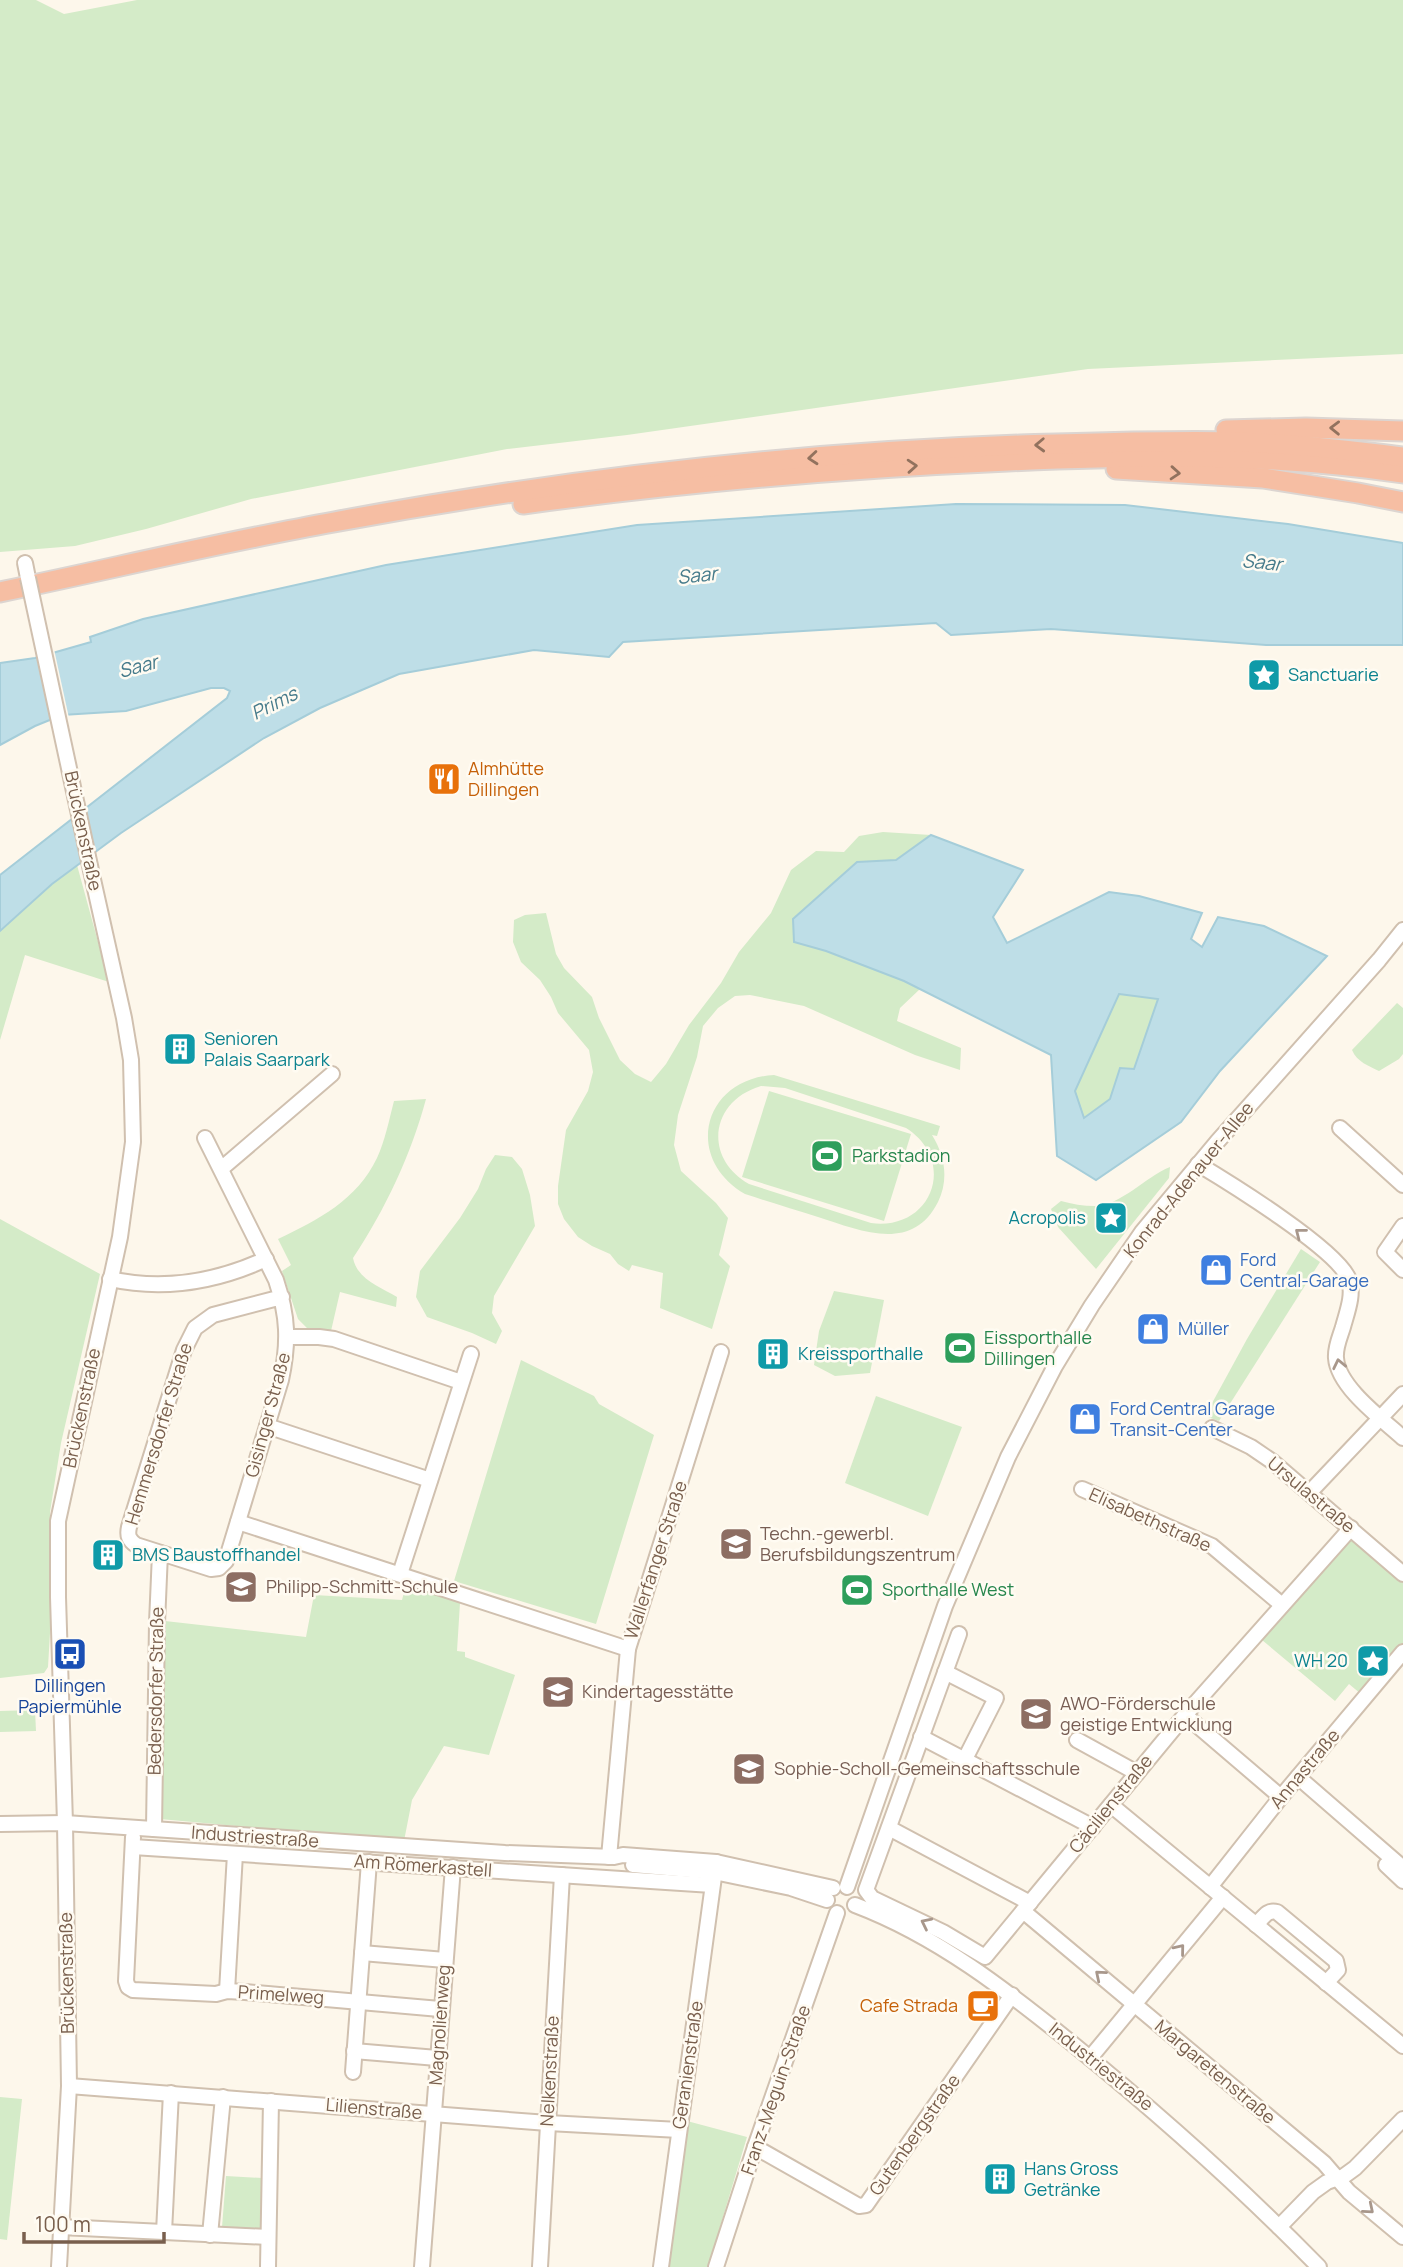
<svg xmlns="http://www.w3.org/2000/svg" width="1403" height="2267" viewBox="0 0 1403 2267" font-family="Manrope,sans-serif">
  <rect width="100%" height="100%" fill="#fdf7eb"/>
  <g fill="#d4ebc8" fill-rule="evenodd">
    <path d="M0 0H36L64 14 137 0H1403V354L1088 369 627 435 507 449 251 499 146 529 75 546 0 552Z"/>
    <path d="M883 832 931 835 896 860 857 862 794 942C837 954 881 969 920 989L900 1008 897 1021 961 1048 960 1070 915 1055 804 1006 750 995 735 996 718 1008 703 1026 697 1057 678 1115 674 1145 681 1171 716 1203 728 1218 719 1255 730 1266 712 1329 660 1308 663 1273 632 1265 629 1271 618 1264 610 1254 592 1246 578 1237 564 1219 558 1204V1186L566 1130 588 1091 593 1072 589 1050 558 1013 551 997 540 980 521 962 513 942 514 920 525 915 546 913 556 954 564 968 592 997 599 1018 620 1060 635 1074 651 1082 666 1064 689 1025 721 983 739 952 771 913 791 870 816 851 844 852 859 836Z"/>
    <path d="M77 865 109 982 25 955 0 1040V931L52 884Z"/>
    <path d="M1119 993 1158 999 1134 1069 1120 1068 1110 1100 1084 1118 1074 1091Z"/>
    <path d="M1397 1003 1403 1008V1054L1399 1059 1379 1071C1369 1066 1357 1062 1352 1050Z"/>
    <path d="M774 1075 940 1126 937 1136 932 1135C945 1156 949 1179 938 1202 912 1254 859 1230 818 1217 793 1209 769 1202 745 1194 683 1158 703 1079 774 1075ZM761 1086 785 1088 906 1128C958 1161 932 1231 871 1223L749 1184C703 1158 710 1101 761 1086Z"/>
    <path d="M769 1091 911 1134 884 1221 742 1177Z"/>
    <path d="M426 1099C411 1155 385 1210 353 1258 357 1279 380 1287 397 1297L396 1307 340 1292 331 1331 307 1328 298 1319 282 1271 291 1265 278 1239C318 1220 357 1200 377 1158 385 1141 389 1120 394 1101Z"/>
    <path d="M495 1155 512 1157 522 1169 530 1195 535 1226 494 1296 492 1313 502 1331 496 1344 472 1333 427 1317 416 1297 420 1271 460 1218 478 1189 486 1169Z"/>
    <path d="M1170 1167 1169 1178 1096 1269 1058 1227 1051 1209 1061 1201C1072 1204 1083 1206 1095 1206 1122 1205 1145 1177 1170 1167Z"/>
    <path d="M0 1219 100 1274 61 1443 50 1512 51 1616 48 1667 44 1673 0 1678Z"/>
    <path d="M1301 1249 1320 1262 1219 1421 1205 1416 1247 1339Z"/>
    <path d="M834 1291 884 1300 870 1373 835 1376 814 1365 819 1331Z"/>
    <path d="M521 1360 594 1396 599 1404 654 1435 596 1624 454 1581Z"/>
    <path d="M876 1396 962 1427 928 1516 845 1483Z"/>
    <path d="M1353 1538 1403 1583V1643L1361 1694 1349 1684 1335 1701 1262 1640Z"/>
    <path d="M406 1585 460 1603 457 1651 465 1652V1657L515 1675 489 1755 444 1746 412 1800 404 1841 160 1819 165 1621 306 1637 314 1595 402 1600Z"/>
    <path d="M35 1710 36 1731 0 1732V1711Z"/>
    <path d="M0 2097 22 2099 7 2240 0 2239Z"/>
    <path d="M687 2121 747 2137 708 2267H668Z"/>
    <path d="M226 2176 262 2178 261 2229 222 2227Z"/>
  </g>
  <g fill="#bedee7" stroke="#a5cdd9" stroke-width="2" fill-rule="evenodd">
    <path d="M956 504 1125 505 1288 524 1403 543V645H1266L1051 629 951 635 936 623 623 642 609 657 534 650 399 674 320 708 264 738 121 833 52 884 0 931V875L227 698 230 691 224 688H211L126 711 62 715 35 726 0 745V663L35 658 91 642 90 637 143 619 386 565 637 525Z"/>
    <path d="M931 835 1023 870 993 917 1007 943 1109 892 1139 896 1202 913 1191 939 1202 947 1218 917 1264 926 1327 956 1220 1071 1181 1122 1096 1180 1057 1156 1051 1055 904 981 826 951 794 942 793 919 857 862 896 860ZM1119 994 1158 999 1134 1069 1120 1068 1110 1099 1084 1118 1075 1091Z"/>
  </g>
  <path fill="#fdf7eb" d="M54 649 69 718 51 723 36 655Z"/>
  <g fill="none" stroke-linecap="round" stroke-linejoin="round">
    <defs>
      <g id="minor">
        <path d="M25 563 28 578"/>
        <path d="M1340 1128 1403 1185"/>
        <path d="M205 1138 276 1280C288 1316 289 1342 281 1380L226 1561 219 1568 211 1569 136 1545C129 1540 127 1536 129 1527L184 1350 195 1328 213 1315 282 1297"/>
        <path d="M1198 1164C1228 1182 1340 1251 1349 1280 1354 1295 1347 1312 1343 1327 1340 1337 1335 1347 1336 1358 1338 1387 1382 1419 1403 1438"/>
        <path d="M221 1169 332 1074"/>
        <path d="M1403 1226 1385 1252 1403 1270"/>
        <path d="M110 1279C165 1291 216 1282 266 1259"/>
        <path d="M288 1337H319L334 1339 461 1382"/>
        <path d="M267 1426 430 1480"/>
        <path d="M1212 1428 1251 1447 1273 1462 1403 1574"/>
        <path d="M1082 1489 1212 1546 1282 1605"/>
        <path d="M1310 1492 1403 1394"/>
        <path d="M238 1522 628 1649"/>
        <path d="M400 1574 471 1354"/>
        <path d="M959 1634 866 1890 872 1898 943 1932 985 1957 1185 1715 1351 1528"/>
        <path d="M945 1672 996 1698 965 1759"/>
        <path d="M1185 1715 1281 1797"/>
        <path d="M921 1737 1093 1827"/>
        <path d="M1077 1740 1137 1773"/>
        <path d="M1298 1777 1403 1868"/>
        <path d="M1111 1805 1403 2046"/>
        <path d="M0 1824 65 1823 505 1853 614 1857 623 1855 716 1862 833 1888"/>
        <path d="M889 1828 1030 1903"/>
        <path d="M154 1829 157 1623 160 1553"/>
        <path d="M133 1837 126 1981 128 1987 133 1990 216 1994 227 1991 245 1992 440 2009"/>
        <path d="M133 1847 712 1885"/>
        <path d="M609 1857 628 1649 721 1352"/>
        <path d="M633 1865 714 1872 791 1888 827 1900"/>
        <path d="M1386 1865 1403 1881"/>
        <path d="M847 1887 945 1606 1008 1457 1055 1366 1092 1305 1142 1232 1217 1142 1379 960 1403 930"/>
        <path d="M1210 1887 1281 1797 1403 1652"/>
        <path d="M855 1905C937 1936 1006 1990 1074 2045 1161 2116 1241 2187 1319 2267"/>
        <path d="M1023 1911 1324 2163 1349 2192 1403 2237"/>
        <path d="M1256 1925C1263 1918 1267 1909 1277 1912L1336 1961 1338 1970 1326 1983"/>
        <path d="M362 1953 445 1960"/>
        <path d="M227 1991 235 1854"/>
        <path d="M354 2051 437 2058"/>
        <path d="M1090 2058 1223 1897"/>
        <path d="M353 2072 369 1862"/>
        <path d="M69 2086 548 2123 679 2130"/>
        <path d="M755 2147 859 2206 866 2205 1012 1995"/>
        <path d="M61 2227 268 2237"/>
        <path d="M1279 2227 1313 2192 1327 2182 1344 2176 1355 2168 1403 2119"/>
        <path d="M164 2232 171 2093"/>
        <path d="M210 2235 223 2097"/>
        <path d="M59 2267 69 2086 65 1823 58 1597V1521L120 1237 133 1142 131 1060 124 1018 92 875"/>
        <path d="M268 2267 271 2101"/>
        <path d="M422 2267 453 1867"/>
        <path d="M540 2267 562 1875"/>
        <path d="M661 2267 716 1862"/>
        <path d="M716 2267 755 2147 837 1913"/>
      </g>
      <g id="highway">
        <path d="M1226 430 1306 428 1403 431"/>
        <path d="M1116 469 1263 478 1358 493 1403 502"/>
        <path d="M523 504C684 482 846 468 1008 461 1142 455 1270 453 1403 473"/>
        <path d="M0 592C111 569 222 542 334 522 560 480 790 453 1020 445 1093 443 1167 440 1240 442 1295 444 1349 450 1403 457"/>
      </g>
    </defs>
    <use href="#minor" stroke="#d0c0af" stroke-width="18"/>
    <use href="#highway" stroke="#dcd5d1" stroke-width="23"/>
    <use href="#minor" stroke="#fff" stroke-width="14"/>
    <use href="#highway" stroke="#f6bea3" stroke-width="19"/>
    <defs>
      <path id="minor-bridge" d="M28 578 92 875"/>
    </defs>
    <use href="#minor-bridge" stroke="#d0c0af" stroke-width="18" stroke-linecap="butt"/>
    <use href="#minor-bridge" stroke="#fff" stroke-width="14"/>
  </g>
  <defs><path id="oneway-chevron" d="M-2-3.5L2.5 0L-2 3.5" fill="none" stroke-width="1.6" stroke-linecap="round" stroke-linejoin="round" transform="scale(1.75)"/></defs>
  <g stroke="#92725e">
    <use href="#oneway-chevron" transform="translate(1335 428) rotate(-179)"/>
    <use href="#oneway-chevron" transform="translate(1040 445) rotate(178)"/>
    <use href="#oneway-chevron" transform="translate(813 458) rotate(175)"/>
    <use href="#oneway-chevron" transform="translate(912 466) rotate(-4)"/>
    <use href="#oneway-chevron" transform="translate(1175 473) rotate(4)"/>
  </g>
  <g stroke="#a8978b">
    <use href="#oneway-chevron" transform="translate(1300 1233) rotate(-142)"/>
    <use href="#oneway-chevron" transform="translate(1339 1364) rotate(-102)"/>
    <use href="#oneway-chevron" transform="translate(926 1923) rotate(-154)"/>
    <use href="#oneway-chevron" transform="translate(1180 1949) rotate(-51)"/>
    <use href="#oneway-chevron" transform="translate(1100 1975) rotate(-140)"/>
    <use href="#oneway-chevron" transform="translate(1369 2209) rotate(40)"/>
  </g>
  <defs>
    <symbol id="sight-square" viewBox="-11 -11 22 22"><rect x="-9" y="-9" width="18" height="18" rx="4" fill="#0f9aa8" stroke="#fffbf2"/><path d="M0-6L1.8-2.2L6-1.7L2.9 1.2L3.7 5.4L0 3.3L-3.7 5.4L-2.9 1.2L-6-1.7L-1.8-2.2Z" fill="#fff"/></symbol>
    <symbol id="restaurant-square" viewBox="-11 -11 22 22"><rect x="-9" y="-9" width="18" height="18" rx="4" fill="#e8710a" stroke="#fffbf2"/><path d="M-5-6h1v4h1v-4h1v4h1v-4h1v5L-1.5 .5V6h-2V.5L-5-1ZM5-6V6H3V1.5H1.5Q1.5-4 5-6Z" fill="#fff"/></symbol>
    <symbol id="building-square" viewBox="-11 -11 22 22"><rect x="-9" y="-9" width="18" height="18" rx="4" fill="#0f9aa8" stroke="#fffbf2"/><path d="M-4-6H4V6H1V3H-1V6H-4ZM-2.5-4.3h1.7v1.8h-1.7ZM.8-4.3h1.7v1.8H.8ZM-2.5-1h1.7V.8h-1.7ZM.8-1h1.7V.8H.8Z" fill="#fff"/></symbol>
    <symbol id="stadium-square" viewBox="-11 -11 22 22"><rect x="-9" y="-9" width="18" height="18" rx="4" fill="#2e9e5b" stroke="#fffbf2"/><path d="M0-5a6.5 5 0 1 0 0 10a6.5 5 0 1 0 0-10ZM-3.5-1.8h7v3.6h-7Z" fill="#fff"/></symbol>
    <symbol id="shop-square" viewBox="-11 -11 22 22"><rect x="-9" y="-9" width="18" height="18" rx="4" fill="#3f7fe0" stroke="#fffbf2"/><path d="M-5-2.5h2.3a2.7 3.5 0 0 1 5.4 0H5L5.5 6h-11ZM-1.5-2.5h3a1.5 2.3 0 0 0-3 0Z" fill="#fff"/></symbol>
    <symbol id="school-square" viewBox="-11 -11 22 22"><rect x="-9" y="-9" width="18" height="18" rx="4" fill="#8d6e63" stroke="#fffbf2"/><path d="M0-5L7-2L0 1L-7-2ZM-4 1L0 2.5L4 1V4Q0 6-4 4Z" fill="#fff"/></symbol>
    <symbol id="bus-square" viewBox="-11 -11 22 22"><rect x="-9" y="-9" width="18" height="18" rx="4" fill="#1a4fb4" stroke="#fffbf2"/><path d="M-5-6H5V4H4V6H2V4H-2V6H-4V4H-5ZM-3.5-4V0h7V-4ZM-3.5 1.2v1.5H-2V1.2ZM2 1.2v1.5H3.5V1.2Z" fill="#fff"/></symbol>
    <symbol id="cafe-square" viewBox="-11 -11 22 22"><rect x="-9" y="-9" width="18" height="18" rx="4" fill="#e8710a" stroke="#fffbf2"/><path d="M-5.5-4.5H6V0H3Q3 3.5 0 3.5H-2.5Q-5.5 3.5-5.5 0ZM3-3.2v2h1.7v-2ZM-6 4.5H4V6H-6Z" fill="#fff"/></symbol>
  </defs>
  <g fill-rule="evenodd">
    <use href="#sight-square" x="1245" y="656" width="38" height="38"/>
    <use href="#restaurant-square" x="425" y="760" width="38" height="38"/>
    <use href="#building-square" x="161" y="1030" width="38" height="38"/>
    <use href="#stadium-square" x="808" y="1137" width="38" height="38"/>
    <use href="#sight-square" x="1092" y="1199" width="38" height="38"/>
    <use href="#shop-square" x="1197" y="1251" width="38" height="38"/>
    <use href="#shop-square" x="1134" y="1310" width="38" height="38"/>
    <use href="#stadium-square" x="941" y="1329" width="38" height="38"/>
    <use href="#building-square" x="754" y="1335" width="38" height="38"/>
    <use href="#shop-square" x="1066" y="1400" width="38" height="38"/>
    <use href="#school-square" x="717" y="1525" width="38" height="38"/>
    <use href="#building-square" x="89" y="1536" width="38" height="38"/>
    <use href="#school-square" x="222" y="1568" width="38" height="38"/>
    <use href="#stadium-square" x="838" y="1571" width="38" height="38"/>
    <use href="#bus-square" x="51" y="1635" width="38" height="38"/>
    <use href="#sight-square" x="1354" y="1642" width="38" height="38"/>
    <use href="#school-square" x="539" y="1673" width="38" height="38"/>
    <use href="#school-square" x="1017" y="1695" width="38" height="38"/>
    <use href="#school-square" x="730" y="1750" width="38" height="38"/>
    <use href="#cafe-square" x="964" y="1987" width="38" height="38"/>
    <use href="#building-square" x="981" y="2160" width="38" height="38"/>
  </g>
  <g text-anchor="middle" stroke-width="5" stroke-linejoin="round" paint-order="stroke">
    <g font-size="18" fill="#0d838f" stroke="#fffbf2" text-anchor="start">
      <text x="1288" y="681">Sanctuarie</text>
      <text x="204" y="1045">Senioren<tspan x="204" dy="21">Palais Saarpark</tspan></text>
      <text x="1086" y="1224" text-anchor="end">Acropolis</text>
      <text x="798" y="1360">Kreissporthalle</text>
      <text x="132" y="1561">BMS Baustoffhandel</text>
      <text x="1348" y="1667" text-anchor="end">WH 20</text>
      <text x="1024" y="2175">Hans Gross<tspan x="1024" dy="21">Getränke</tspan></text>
    </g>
    <g font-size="18" fill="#c56008" stroke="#fffbf2" text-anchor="start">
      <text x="468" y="775">Almhütte<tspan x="468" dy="21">Dillingen</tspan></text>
      <text x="958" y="2012" text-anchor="end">Cafe Strada</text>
    </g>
    <g font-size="18" fill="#795f4d" stroke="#fffbf2">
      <text transform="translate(83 831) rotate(78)" y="6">Brückenstraße</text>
      <text transform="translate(1189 1180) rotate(-51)" y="6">Konrad-Adenauer-Allee</text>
      <text transform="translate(82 1408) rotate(-78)" y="6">Brückenstraße</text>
      <text transform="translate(268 1415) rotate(-75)" y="6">Gisinger Straße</text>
      <text transform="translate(159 1434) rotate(-73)" y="6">Hemmersdorfer Straße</text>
      <text transform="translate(1311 1495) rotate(40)" y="6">Ursulastraße</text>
      <text transform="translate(1150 1520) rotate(24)" y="6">Elisabethstraße</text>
      <text transform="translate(656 1560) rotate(-72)" y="6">Wallerfanger Straße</text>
      <text transform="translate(156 1691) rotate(-89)" y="6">Bedersdorfer Straße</text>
      <text transform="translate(1305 1769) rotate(-50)" y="6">Annastraße</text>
      <text transform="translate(1111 1804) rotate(-51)" y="6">Cäcilienstraße</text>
      <text transform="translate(255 1837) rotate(4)" y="6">Industriestraße</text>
      <text transform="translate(423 1866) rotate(4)" y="6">Am Römerkastell</text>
      <text transform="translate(67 1973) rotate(-91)" y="6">Brückenstraße</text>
      <text transform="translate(281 1995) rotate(4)" y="6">Primelweg</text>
      <text transform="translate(440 2025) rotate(-86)" y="6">Magnolienweg</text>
      <text transform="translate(688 2065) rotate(-82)" y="6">Geranienstraße</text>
      <text transform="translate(1101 2067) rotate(39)" y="6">Industriestraße</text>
      <text transform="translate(550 2071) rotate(-87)" y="6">Nelkenstraße</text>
      <text transform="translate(1215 2072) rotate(40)" y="6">Margaretenstraße</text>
      <text transform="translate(776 2090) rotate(-71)" y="6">Franz-Meguin-Straße</text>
      <text transform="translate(374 2109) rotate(5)" y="6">Lilienstraße</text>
      <text transform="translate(915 2135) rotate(-55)" y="6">Gutenbergstraße</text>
    </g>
    <g font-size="18" fill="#27864d" stroke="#fffbf2" text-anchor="start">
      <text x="852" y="1162">Parkstadion</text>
      <text x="984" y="1344">Eissporthalle<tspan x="984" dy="21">Dillingen</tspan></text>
      <text x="882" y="1596">Sporthalle West</text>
    </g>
    <g font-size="18" fill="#366cbe" stroke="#fffbf2" text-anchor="start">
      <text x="1240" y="1266">Ford<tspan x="1240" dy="21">Central-Garage</tspan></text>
      <text x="1178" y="1335">Müller</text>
      <text x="1110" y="1415">Ford Central Garage<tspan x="1110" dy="21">Transit-Center</tspan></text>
    </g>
    <g font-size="18" fill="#785e54" stroke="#fffbf2" text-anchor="start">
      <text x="760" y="1540">Techn.-gewerbl.<tspan x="760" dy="21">Berufsbildungszentrum</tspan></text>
      <text x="266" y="1593">Philipp-Schmitt-Schule</text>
      <text x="582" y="1698">Kindertagesstätte</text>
      <text x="1060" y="1710">AWO-Förderschule<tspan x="1060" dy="21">geistige Entwicklung</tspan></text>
      <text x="774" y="1775">Sophie-Scholl-Gemeinschaftsschule</text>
    </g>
    <g font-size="18" fill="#164399" stroke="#fffbf2">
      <text x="70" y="1692">Dillingen<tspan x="70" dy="21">Papiermühle</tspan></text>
    </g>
    <g font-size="19" font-style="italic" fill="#467b8b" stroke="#fffbf2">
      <text transform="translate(1262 562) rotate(6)" y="7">Saar</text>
      <text transform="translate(697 575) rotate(-6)" y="7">Saar</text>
      <text transform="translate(138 666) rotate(-15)" y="7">Saar</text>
      <text transform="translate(274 703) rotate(-27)" y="7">Prims</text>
    </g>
  </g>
  <path d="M24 2232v10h140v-10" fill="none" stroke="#795f4d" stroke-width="3.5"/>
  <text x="35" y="2232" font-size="21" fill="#795f4d" stroke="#fffbf2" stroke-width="5" paint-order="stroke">100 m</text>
</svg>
